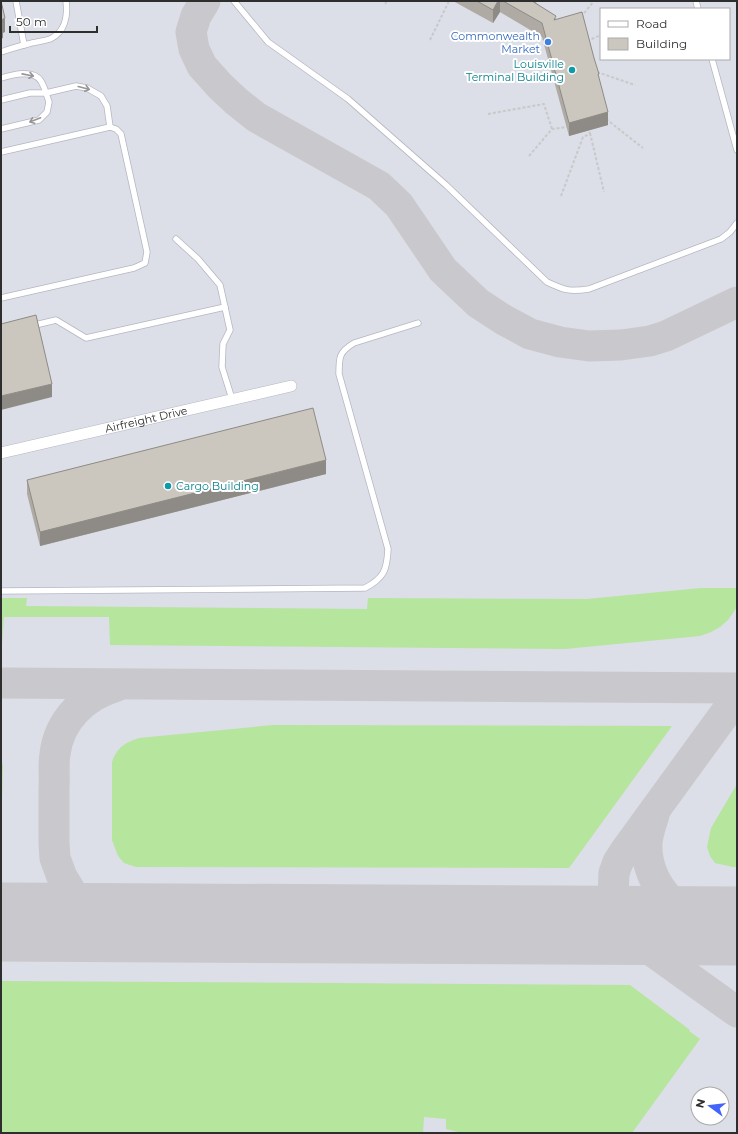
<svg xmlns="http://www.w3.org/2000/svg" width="738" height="1134" viewBox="0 0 738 1134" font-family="Montserrat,sans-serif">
  <rect width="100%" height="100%" fill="#efe9e1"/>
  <path fill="#dcdee8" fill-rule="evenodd" d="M1 1H737V1133H1ZM601 9H729V59H601ZM698 1094H722V1118H698Z"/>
  <g fill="#b6e59e">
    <path d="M701 588H737V607L728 620 720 627 711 632 700 636 565 649 110 645 109 617H4L2 644H1V598H27L26 606 367 609 368 598 587 599Z"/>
    <path d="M273 725 672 726 569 868 136 867 124 863 118 856 112 840V762C117 747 125 743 139 738Z"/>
    <path d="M1 758 3 765 1 840Z"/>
    <path d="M737 784V867H733L715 863 710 856 707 847 711 828Z"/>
    <path d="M1 981 630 985 690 1030 689 1031 700 1039 632 1133H462L446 1129V1119L424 1117 423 1133H1Z"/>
  </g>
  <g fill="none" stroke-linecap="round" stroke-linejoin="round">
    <g stroke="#c9c8cc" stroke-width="31">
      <path d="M205 1 196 16 191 32 194 49 202 66 220 86 236 101 256 117 379 186 399 205 443 270 478 303 504 320 530 334 560 342 589 346 621 345 650 341 666 336 737 302"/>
      <path d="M1 683 737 688"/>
      <path d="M117 686C85 695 59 720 55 754 53 765 55 777 54 788 54 806 54 825 54 843L55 858 62 877 73 895 91 909 107 918 129 922 240 924"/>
      <path d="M737 697 625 851 618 862 614 873 613 895 616 911 623 926 638 941 737 1012"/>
      <path d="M654 815C651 824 648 833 647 842 645 881 675 916 712 924 720 925 729 924 737 924"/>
    </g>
    <path stroke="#c9c8cc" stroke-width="79" d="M1 922 737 926"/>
    <defs>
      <g id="service">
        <path d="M16 1 24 45"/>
        <path d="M234 1 268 42 348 99 446 185 547 282C564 290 569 292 589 289L721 239 730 232 737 223"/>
        <path d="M696 1 698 9"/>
        <path d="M1 52C10 49 19 46 28 44 35 42 44 41 50 39 65 32 68 16 66 1"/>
        <path d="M712 59 737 150"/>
        <path d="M1 78C12 75 33 69 41 81 43 85 45 89 46 93L76 86 87 88 101 96 107 106 110 127"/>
        <path d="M1 100 30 93H46L49 102 47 112 39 120 1 129"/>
        <path d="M1 152 110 127 116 129 121 134 147 252 145 263 134 268 1 298"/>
        <path d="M176 239 198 259 220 285 230 330 223 344 222 367 232 399"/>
        <path d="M31 326 56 320 86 338 225 307"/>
        <path d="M1 591 365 588C384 578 387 570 388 549L339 374C339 357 339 352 354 343L418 323"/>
      </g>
      <g id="minor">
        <path id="s1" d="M1 453 291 386"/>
      </g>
    </defs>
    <use href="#service" stroke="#b4b7c1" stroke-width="7"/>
    <use href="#minor" stroke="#b4b7c1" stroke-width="12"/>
    <g stroke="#c9c9c9" stroke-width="2" stroke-dasharray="3 2" stroke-linecap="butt">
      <path d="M385 4 387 1"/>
      <path d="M581 17 594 1"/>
      <path d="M430 40 449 1"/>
      <path d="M587 41 601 35"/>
      <path d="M597 72 635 85"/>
      <path d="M488 114 544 104 552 129"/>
      <path d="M606 119 643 148"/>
      <path d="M590 133 604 192"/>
      <path d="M529 156 552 129 567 127"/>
      <path d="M561 196 583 137 590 134 589 130"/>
    </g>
    <use href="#service" stroke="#fff" stroke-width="5.5"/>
    <use href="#minor" stroke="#fff" stroke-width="11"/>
  </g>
  <g fill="#afaba4">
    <path d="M453 1H537L536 3 556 19 599 79 608 125 569 136 542 37 500 12 493 23Z"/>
    <path d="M326 474 40 546 27 494V480Z"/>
  </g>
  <g fill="#8e8b86">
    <path d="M498 1H500V12L493 23V10Z"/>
    <path d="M5 18V32L3 33V38L1 39V20Z"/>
    <path d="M608 112V125L569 136V123Z"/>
    <path d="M52 384V397L1 410V396Z"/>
    <path d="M326 460V474L40 546V532Z"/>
  </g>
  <g fill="#cbc7bf" stroke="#8e8b86">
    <path d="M1 1 5 18 1 20 3 25H1Z"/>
    <path d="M477 1H498L493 10Z"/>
    <path d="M503 1H532L556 16 554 20 582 12 594 58 599 74H598L608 112 569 123 542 23Z"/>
    <path d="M36 315 52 384 1 396V324Z"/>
    <path d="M313 408 326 460 40 532 27 480Z"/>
  </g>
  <defs><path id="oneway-shaft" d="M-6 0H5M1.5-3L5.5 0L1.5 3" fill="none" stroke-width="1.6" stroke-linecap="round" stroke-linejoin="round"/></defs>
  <g stroke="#969696">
    <use href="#oneway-shaft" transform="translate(28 75) rotate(11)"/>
    <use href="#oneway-shaft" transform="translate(84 88) rotate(15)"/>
    <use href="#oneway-shaft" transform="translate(35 120) rotate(159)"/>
  </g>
  <circle fill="#3f7fe0" stroke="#fff" stroke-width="1.5" cx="548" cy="42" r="4"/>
  <g fill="#0f9aa8" stroke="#fff" stroke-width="1.5">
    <circle cx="572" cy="70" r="4"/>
    <circle cx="168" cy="486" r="4"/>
  </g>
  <g text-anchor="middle" stroke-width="4" stroke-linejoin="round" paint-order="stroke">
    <g font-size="11" fill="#366cbe" stroke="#fff" text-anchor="end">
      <text x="540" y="40">Commonwealth<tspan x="540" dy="13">Market</tspan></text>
    </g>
    <g font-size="11" fill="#0d838f" stroke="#fff" text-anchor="end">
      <text x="564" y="68">Louisville<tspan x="564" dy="13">Terminal Building</tspan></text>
      <text x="176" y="490" text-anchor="start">Cargo Building</text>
    </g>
    <g font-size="11" fill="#2e2e2e" stroke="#fff">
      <text dy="4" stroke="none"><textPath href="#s1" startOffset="149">Airfreight Drive</textPath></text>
    </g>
  </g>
  <rect width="738" height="1134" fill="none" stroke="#2e2e2e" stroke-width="4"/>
  <rect x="600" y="8" width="130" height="52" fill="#ffffff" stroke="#ababab"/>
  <rect x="608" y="21" width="20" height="6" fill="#ffffff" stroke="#ababab"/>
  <text x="636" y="28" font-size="12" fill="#2e2e2e">Road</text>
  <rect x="608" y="38" width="20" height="12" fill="#cbc7bf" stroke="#ababab"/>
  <text x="636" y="48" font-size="12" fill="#2e2e2e">Building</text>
  <g transform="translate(710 1106) rotate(285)"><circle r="19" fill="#ffffff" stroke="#ababab"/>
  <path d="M0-3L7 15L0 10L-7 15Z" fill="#4264fb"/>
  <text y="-6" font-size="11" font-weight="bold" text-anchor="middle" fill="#2e2e2e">N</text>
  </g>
  <path d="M10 26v6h87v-6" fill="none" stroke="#2e2e2e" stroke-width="2"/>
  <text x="16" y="26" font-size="12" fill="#2e2e2e" stroke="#ffffff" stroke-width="3" paint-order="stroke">50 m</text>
</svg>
